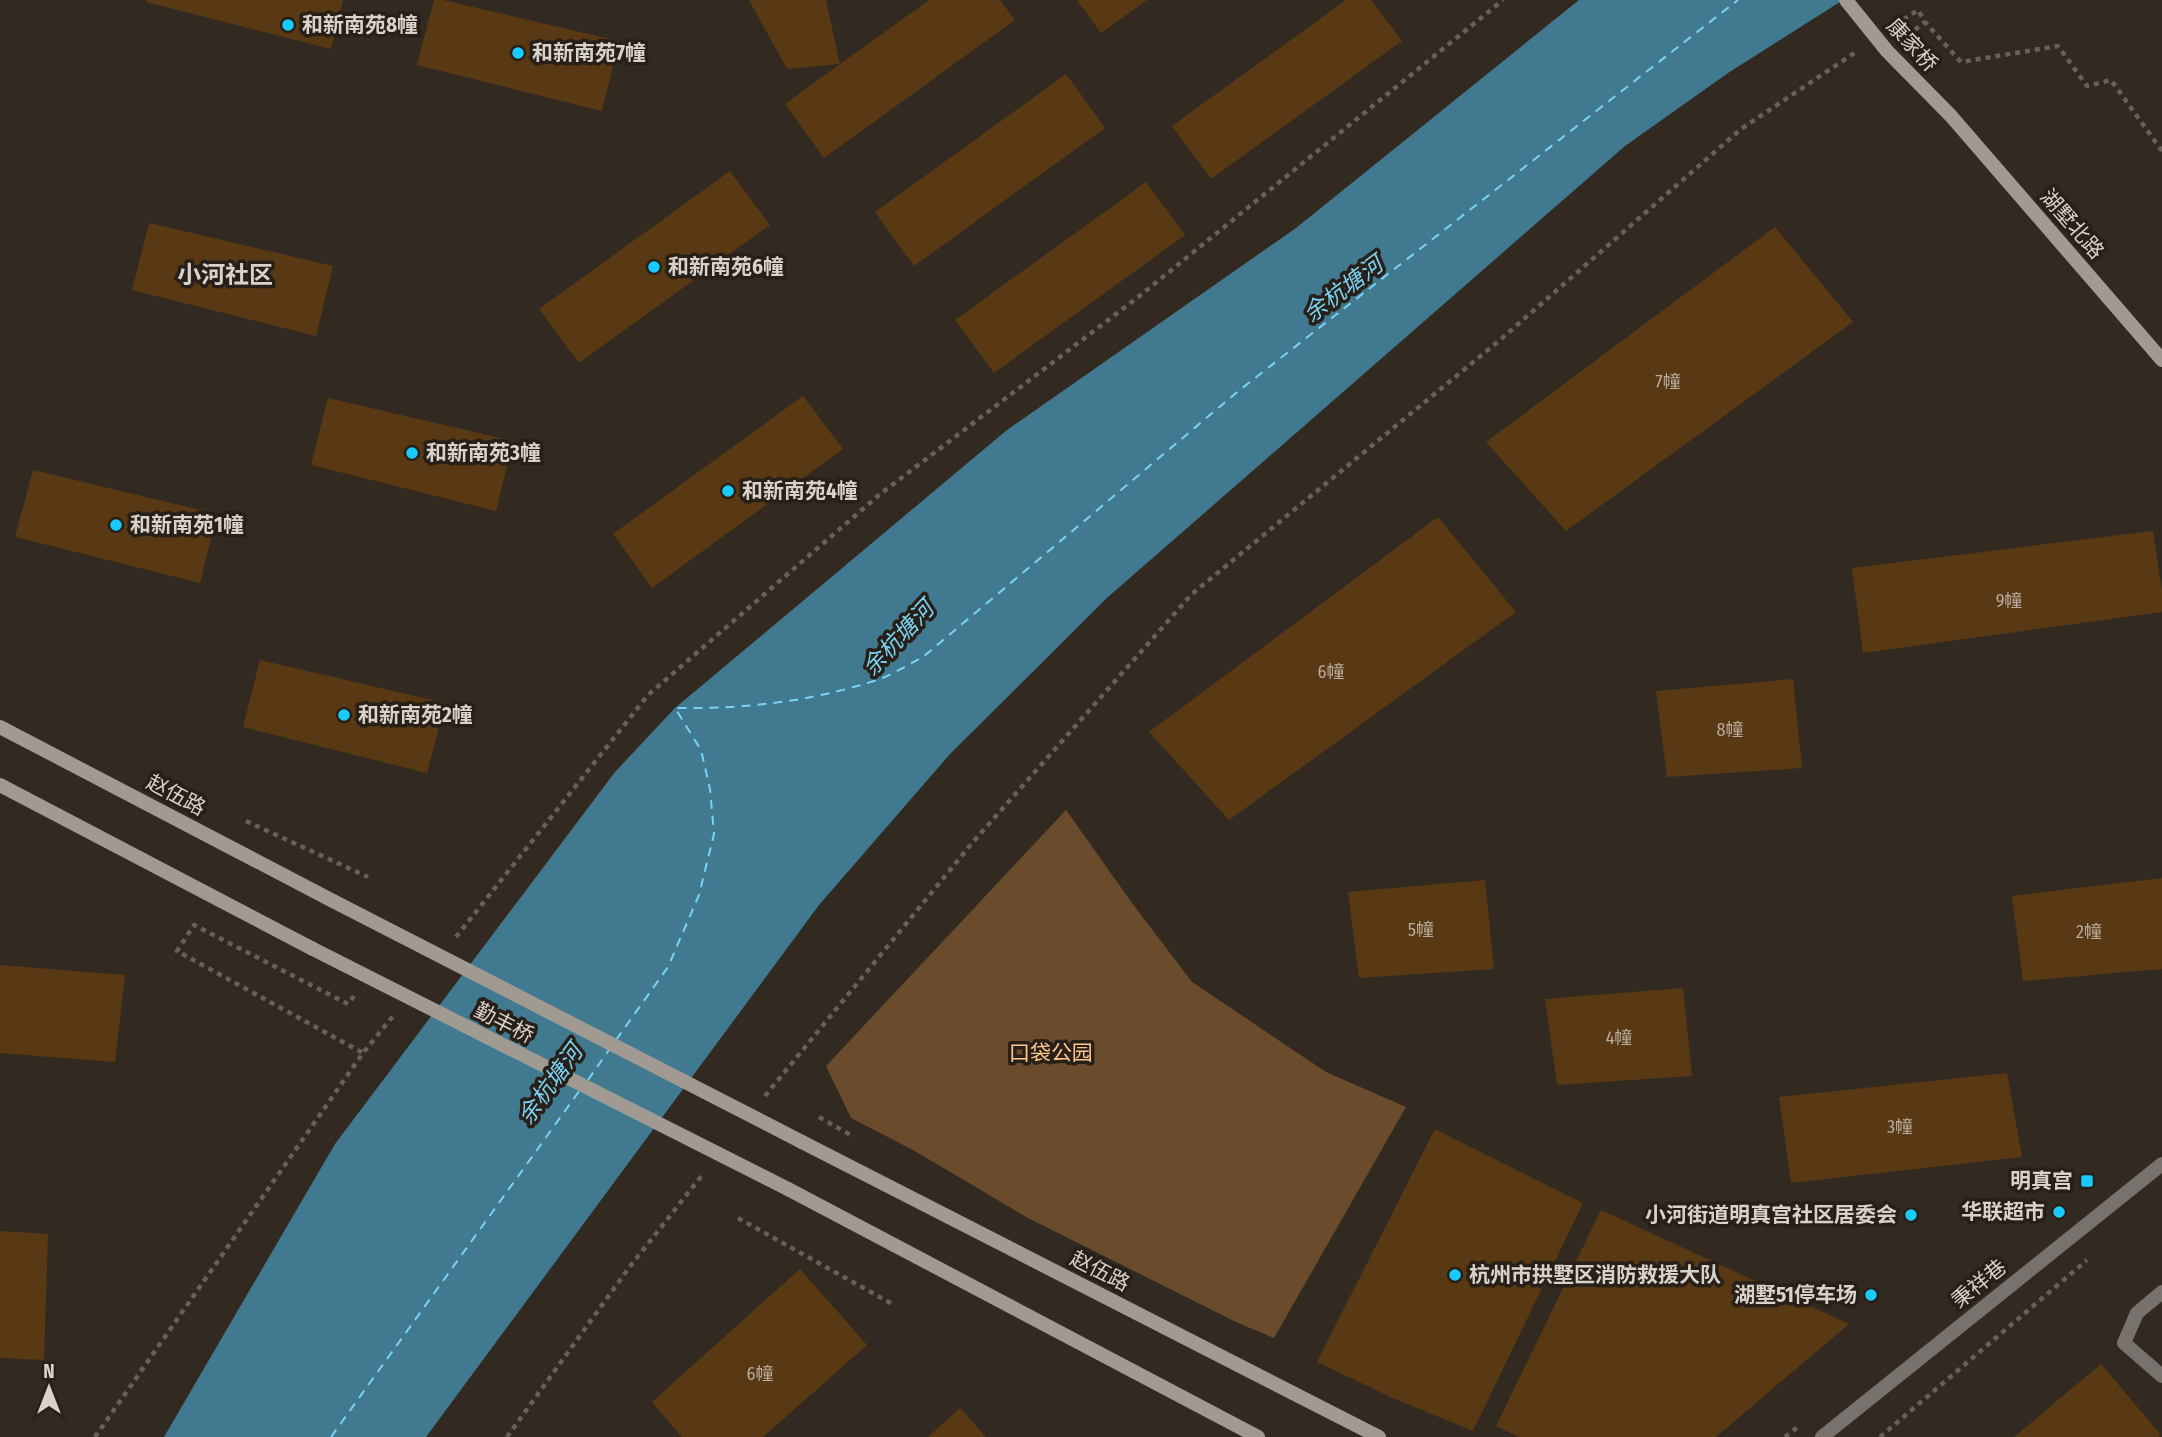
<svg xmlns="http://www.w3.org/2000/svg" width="2162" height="1437" viewBox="0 0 2162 1437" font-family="'Fira Sans Condensed','Noto Sans SC',sans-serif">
  <rect width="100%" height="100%" fill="#322a21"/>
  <path fill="#6a4c2d" d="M1066 810 1132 903 1192 982 1326 1072 1406 1107 1274 1338 1236 1322 1028 1218 913 1150 851 1118 826 1066Z"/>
  <path fill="#417a90" d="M1579 0H1843L1728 73 1625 146 1108 597 950 754 819 905 426 1437H164L335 1144 615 772 675 708 1007 430 1296 228Z"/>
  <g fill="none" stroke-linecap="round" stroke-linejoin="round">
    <g stroke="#79d3f5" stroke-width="2" stroke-dasharray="9 7" stroke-linecap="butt">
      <path d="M616 1040 668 967 699 895 714 834 710 789 701 750 675 708C744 709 808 702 874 681 891 676 907 665 923 657L1236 393 1738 0"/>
      <path d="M588 1080 609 1050"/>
      <path d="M331 1437 580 1090"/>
    </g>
  </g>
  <g fill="#593913">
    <path d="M147 0H343L331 49 146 2Z"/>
    <path d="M434 0H443L619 41 602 111 417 65Z"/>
    <path d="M749 0H826L840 64 929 0H1000L1015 20 824 158 785 104 840 64 787 69Z"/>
    <path d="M1077 0H1147L1101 33Z"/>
    <path d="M1346 0H1371L1402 41 1211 179 1172 126Z"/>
    <path d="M1066 74 1105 128 914 266 875 212Z"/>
    <path d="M730 171 770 225 579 363 539 309Z"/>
    <path d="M1146 182 1185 235 994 373 955 320Z"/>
    <path d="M149 223 333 266 316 336 132 290Z"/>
    <path d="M1775 227 1853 322 1566 531 1486 442Z"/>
    <path d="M803 396 843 449 652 588 613 534Z"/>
    <path d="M328 398 513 441 496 511 311 465Z"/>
    <path d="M33 470 217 514 200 583 15 537Z"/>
    <path d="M1438 517 1516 612 1229 820 1149 732Z"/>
    <path d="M2153 531 2162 590V612L1863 653 1852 568Z"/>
    <path d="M260 660 445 703 427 773 243 727Z"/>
    <path d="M1793 679 1802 768 1667 777 1656 691Z"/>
    <path d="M2162 878V969L2023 981 2012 896Z"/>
    <path d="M1485 880 1494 969 1359 978 1348 892Z"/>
    <path d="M0 965 125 975 115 1062 0 1053Z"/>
    <path d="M1683 988 1692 1076 1557 1085 1545 999Z"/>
    <path d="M2007 1073 2022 1157 1791 1183 1779 1097Z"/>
    <path d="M1435 1129 1583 1203 1473 1431 1395 1399 1317 1362Z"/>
    <path d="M1601 1210 1849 1324 1716 1437H1519L1496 1426Z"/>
    <path d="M0 1231 48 1234 44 1360 0 1358Z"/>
    <path d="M800 1269 867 1345 763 1437H682L652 1402Z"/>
    <path d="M2101 1364 2161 1435 2158 1437H2014Z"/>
    <path d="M960 1408 986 1437H928Z"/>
  </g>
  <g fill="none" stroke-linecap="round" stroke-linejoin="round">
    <g stroke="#686159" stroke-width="4.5" stroke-dasharray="5 5" stroke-linecap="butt">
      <path d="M1895 25 1918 10 1925 22 1961 62 2058 46 2087 86 2111 80 2162 151"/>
      <path d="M1907 36 1925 22"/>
      <path d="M246 821 368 877"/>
      <path d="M456 937 648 695 879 495 1137 298 1503 0"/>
      <path d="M354 996 348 1004 194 925 177 951 363 1053"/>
      <path d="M765 1096 973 842 1192 594 1500 340 1741 129 1856 52"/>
      <path d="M819 1117 854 1137"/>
      <path d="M738 1218 894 1305"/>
      <path d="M95 1437 363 1053 394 1015"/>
      <path d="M507 1437 628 1269 703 1174"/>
      <path d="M1785 1437 1798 1427"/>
      <path d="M1880 1437 2087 1260"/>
    </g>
    <path stroke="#77726e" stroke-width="14" d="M2162 1292 2137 1313 2124 1343 2162 1376"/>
    <path stroke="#77726e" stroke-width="14" d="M1822 1437 2162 1164"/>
    <g stroke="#a19a93" stroke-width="14">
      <path d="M1951 116 2162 360"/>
      <path d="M0 727 333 901"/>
      <path d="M0 785 313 949"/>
      <path d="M802 1142 1379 1437"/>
      <path d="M788 1189 1258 1437"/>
    </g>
    <g stroke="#a19a93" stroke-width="14">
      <path d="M1846 0 1887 51 1951 116"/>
      <path d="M333 901 802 1142"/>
      <path d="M313 949 788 1189"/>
    </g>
  </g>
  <g fill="#19cafc" stroke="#282018" stroke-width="2.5">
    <circle cx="288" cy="25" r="7"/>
    <circle cx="518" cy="53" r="7"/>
    <circle cx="654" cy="267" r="7"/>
    <circle cx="412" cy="453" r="7"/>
    <circle cx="728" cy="491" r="7"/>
    <circle cx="116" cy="525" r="7"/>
    <circle cx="344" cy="715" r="7"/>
    <rect x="2080" y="1174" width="14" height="14" rx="3.5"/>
    <circle cx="2059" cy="1212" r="7"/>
    <circle cx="1911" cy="1215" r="7"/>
    <circle cx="1455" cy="1275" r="7"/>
    <circle cx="1871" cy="1295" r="7"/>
  </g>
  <g text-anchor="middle" stroke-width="7" stroke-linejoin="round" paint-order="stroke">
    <g font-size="18" fill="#b8ac9e">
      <text x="1668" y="388">7幢</text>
      <text x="2009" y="607">9幢</text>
      <text x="1331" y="678">6幢</text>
      <text x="1730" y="736">8幢</text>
      <text x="1421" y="936">5幢</text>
      <text x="2089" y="938">2幢</text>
      <text x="1619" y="1044">4幢</text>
      <text x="1900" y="1133">3幢</text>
      <text x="760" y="1380">6幢</text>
    </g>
    <g font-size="21" font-weight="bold" fill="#d7d2cc" stroke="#282018" text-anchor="start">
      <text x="302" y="32">和新南苑8幢</text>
      <text x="532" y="60">和新南苑7幢</text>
      <text x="668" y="274">和新南苑6幢</text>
      <text x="426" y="460">和新南苑3幢</text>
      <text x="742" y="498">和新南苑4幢</text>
      <text x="130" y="532">和新南苑1幢</text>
      <text x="358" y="722">和新南苑2幢</text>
      <text x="2073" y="1188" text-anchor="end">明真宫</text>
      <text x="2045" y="1219" text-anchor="end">华联超市</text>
      <text x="1897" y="1222" text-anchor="end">小河街道明真宫社区居委会</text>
      <text x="1469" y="1282">杭州市拱墅区消防救援大队</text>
      <text x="1857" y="1302" text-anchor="end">湖墅51停车场</text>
    </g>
    <g font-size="21" fill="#d7d2cc" stroke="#282018">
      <text transform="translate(1912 45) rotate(47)" y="7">康家桥</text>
      <text transform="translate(2072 224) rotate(49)" y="7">湖墅北路</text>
      <text transform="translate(176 795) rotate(28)" y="7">赵伍路</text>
      <text transform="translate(504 1023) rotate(27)" y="7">勤丰桥</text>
      <text transform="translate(1100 1271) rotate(27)" y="7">赵伍路</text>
      <text transform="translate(1979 1284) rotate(-39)" y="7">秉祥巷</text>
    </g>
    <g font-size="21" fill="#fec58b" stroke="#282018">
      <text x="1051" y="1060">口袋公园</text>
    </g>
    <g font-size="23" font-style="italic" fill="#79d3f5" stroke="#282018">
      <text transform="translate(1343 289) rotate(-37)" y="8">余杭塘河</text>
      <text transform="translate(898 638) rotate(-47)" y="8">余杭塘河</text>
      <text transform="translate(550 1084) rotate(-54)" y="8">余杭塘河</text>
    </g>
    <g font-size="24" font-weight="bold" fill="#d7d2cc" stroke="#282018">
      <text x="225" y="283">小河社区</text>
    </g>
  </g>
  <g transform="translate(49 1388)" stroke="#282018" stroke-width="5" paint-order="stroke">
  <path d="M0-5L12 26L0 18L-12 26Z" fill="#d7d2cc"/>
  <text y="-10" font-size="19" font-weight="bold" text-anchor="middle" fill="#d7d2cc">N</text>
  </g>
</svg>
